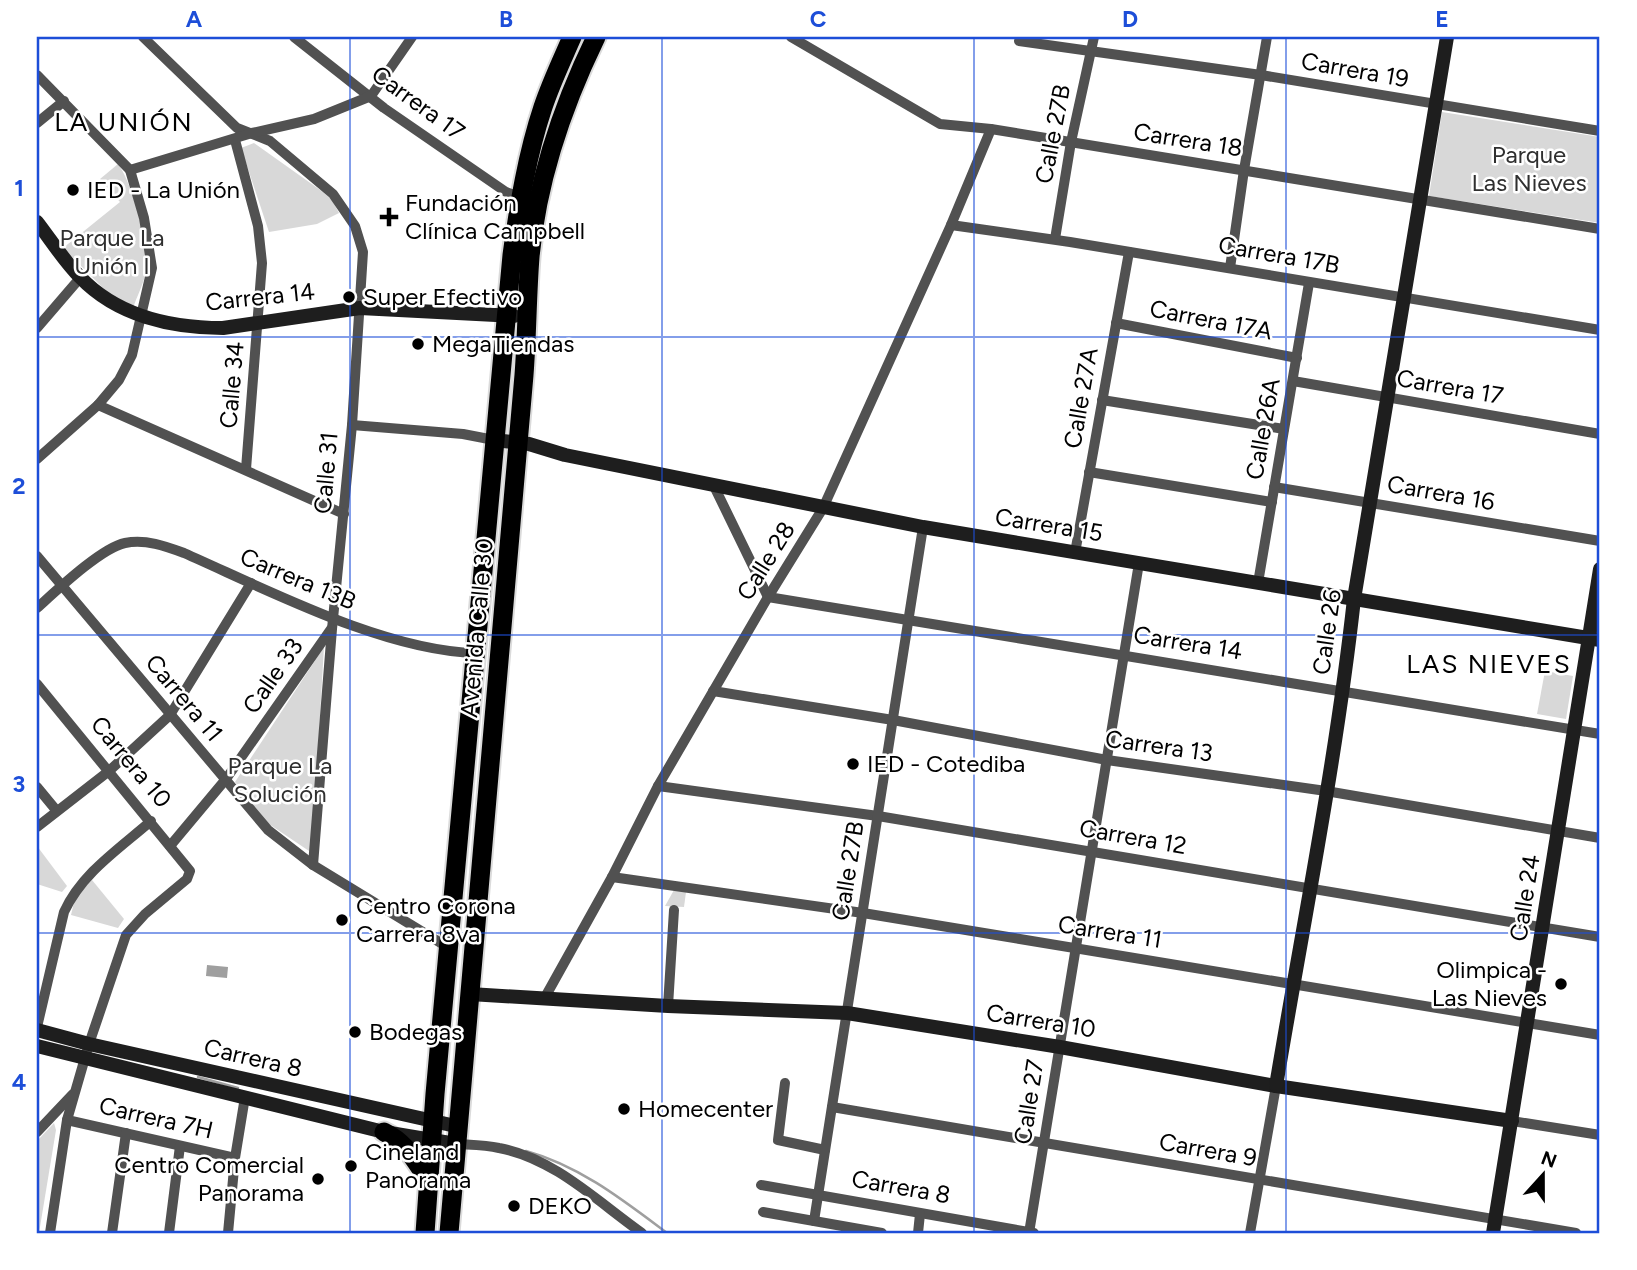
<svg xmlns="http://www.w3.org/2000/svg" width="1637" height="1270" viewBox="0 0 1637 1270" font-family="Figtree,sans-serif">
  <rect width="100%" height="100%" fill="#fff"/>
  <g fill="#d8d8d8">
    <path d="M1442 112 1600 137V223L1429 196Z"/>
    <path d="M254 143 323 192 332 200 339 213 317 224 269 232 241 148Z"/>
    <path d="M118 164C132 182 150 248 146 271 144 283 137 296 133 308L112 297 63 248 120 202 100 179Z"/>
    <path d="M324 647 312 853 266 822 235 782Z"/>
    <path d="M1545 671 1573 676 1566 719 1537 714Z"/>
    <path d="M37 846 67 886 62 892 37 884Z"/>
    <path d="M92 880 124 919 118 928 71 915 75 898Z"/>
    <path d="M674 890 686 892 684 907 665 906Z"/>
    <path d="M54 1123 56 1130 39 1233H37V1141Z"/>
  </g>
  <path fill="#9f9f9f" d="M207 965 228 967 227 978 206 976Z"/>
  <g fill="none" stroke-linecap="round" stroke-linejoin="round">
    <g stroke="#9f9f9f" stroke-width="2.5">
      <path d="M198 1077 238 1088"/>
      <path d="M526 1151C580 1166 623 1200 667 1233"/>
    </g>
    <defs>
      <g id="highway">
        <path d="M384 1132C407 1143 415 1161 429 1181"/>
        <path d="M425 1233 435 1094 512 255C519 205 527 155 543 107 551 83 562 60 572 37"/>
        <path d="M449 1233 524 375C527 336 527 296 530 257 537 181 563 105 596 37"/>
      </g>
    </defs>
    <use href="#highway" stroke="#dbdbdb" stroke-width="23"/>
    <g stroke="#515151" stroke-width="10">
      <path d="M143 37 237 128 270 141 333 194 355 226 363 252 352 425 332 629 313 865"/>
      <path d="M294 37 384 108 506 192 520 197"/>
      <path d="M791 37 940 124 991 129 1600 229"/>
      <path d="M1019 41 1261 75 1600 131"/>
      <path d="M37 75 130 170 144 218 152 268 132 355 119 380 98 405 37 459"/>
      <path d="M37 123 64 101"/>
      <path d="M235 140 258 226 262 263 246 469"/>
      <path d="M130 170 252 133 314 119 371 96 412 37"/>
      <path d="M951 225 1070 242 1600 330"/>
      <path d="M1055 239 1071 142 1094 37"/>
      <path d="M1230 268 1244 170 1267 37"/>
      <path d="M1116 323 1297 358"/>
      <path d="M37 328 80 278"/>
      <path d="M1293 381 1600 434"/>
      <path d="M1102 400 1284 429"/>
      <path d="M98 405 344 514"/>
      <path d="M352 425 463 434 494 440"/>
      <path d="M1089 472 1272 502"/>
      <path d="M713 484 768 597 1600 734"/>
      <path d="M1274 487 1600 541"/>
      <path d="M1075 553 1129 252"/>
      <path d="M37 556 268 830 313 865 449 948"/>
      <path d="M1258 583 1309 283"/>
      <path d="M37 608C56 591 101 548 125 543 146 539 165 546 184 553 268 590 385 651 476 653"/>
      <path d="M37 684 190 871 187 879 145 914 126 935 89 1044 67 1120 50 1233"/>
      <path d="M713 691 893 720 1107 760 1326 791 1600 838"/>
      <path d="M658 786 878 816 1600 937"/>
      <path d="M37 787 56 810"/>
      <path d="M37 827 109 771 170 715 251 583"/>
      <path d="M170 846 226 779 331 629"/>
      <path d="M612 877 863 913 1600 1035"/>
      <path d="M544 999 612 877 658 786 768 597 823 508 951 225 991 129"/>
      <path d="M668 1006 674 910"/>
      <path d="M37 1027 64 912C82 873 119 849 151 821"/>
      <path d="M785 1083 778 1140 825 1150"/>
      <path d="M832 1107 1576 1233"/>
      <path d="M67 1120 235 1158"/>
      <path d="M1512 1121 1600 1135"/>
      <path d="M37 1132 73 1094"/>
      <path d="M456 1144C471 1145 485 1145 499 1148 554 1158 598 1202 642 1233"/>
      <path d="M761 1185 1034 1233"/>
      <path d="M763 1212 882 1233"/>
      <path d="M814 1221 923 527"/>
      <path d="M112 1233 126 1133"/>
      <path d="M169 1233 180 1146"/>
      <path d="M228 1233 235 1158 245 1097"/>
      <path d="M918 1233 920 1214"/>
      <path d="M1029 1233 1139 563"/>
      <path d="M1250 1233 1276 1086"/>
    </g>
    <g stroke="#1e1e1e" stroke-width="14">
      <path d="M37 222C51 240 64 261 80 277 117 316 172 328 223 328L360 308 514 316"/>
      <path d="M494 440 529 444 565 455 923 527 1600 640"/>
      <path d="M470 994 668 1006 847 1013 1060 1047 1276 1086 1512 1121"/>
      <path d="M37 1030 89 1044 460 1127"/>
      <path d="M37 1046 384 1132 456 1144"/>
      <path d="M1276 1086C1303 924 1336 762 1354 599L1447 37"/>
      <path d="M1493 1233 1600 569"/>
    </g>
    <use href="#highway" stroke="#000" stroke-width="19"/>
  </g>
  <path fill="none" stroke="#1d4ed8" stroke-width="2" stroke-opacity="0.55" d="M350 37V1233M662 37V1233M974 37V1233M1286 37V1233M37 337H1600M37 635H1600M37 933H1600"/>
  <g fill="#000" stroke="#fff" stroke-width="2.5">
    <circle cx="73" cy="190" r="7"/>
    <path d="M385.5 206.5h7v7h7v7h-7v7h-7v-7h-7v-7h7z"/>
    <circle cx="349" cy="297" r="7"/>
    <circle cx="418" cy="344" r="7"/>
    <circle cx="853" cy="764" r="7"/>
    <circle cx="342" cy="920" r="7"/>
    <circle cx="1561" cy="984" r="7"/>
    <circle cx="355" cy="1032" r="7"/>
    <circle cx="624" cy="1109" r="7"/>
    <circle cx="351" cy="1166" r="7"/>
    <circle cx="318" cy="1179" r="7"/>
    <circle cx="514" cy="1206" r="7"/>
  </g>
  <g text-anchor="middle" stroke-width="5" stroke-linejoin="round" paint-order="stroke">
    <g font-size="24" fill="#000" stroke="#fff">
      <text transform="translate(1355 70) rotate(10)" y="8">Carrera 19</text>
      <text transform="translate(418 103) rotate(36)" y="8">Carrera 17</text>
      <text transform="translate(1053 134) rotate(-79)" y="8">Calle 27B</text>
      <text transform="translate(1188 140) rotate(9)" y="8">Carrera 18</text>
      <text transform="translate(1279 255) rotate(10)" y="8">Carrera 17B</text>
      <text transform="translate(260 297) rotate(-6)" y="8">Carrera 14</text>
      <text transform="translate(1211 320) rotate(11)" y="8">Carrera 17A</text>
      <text transform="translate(232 385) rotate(-85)" y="8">Calle 34</text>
      <text transform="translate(1450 387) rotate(10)" y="8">Carrera 17</text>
      <text transform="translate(1081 398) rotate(-80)" y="8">Calle 27A</text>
      <text transform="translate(1263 429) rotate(-80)" y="8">Calle 26A</text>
      <text transform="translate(326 473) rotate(-85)" y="8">Calle 31</text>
      <text transform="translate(1441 493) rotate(10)" y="8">Carrera 16</text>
      <text transform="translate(1049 525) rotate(9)" y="8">Carrera 15</text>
      <text transform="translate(766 561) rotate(-58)" y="8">Calle 28</text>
      <text transform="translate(298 579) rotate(23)" y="8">Carrera 13B</text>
      <text transform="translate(477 628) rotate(-85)" y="8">Avenida Calle 30</text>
      <text transform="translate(1327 632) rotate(-82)" y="8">Calle 26</text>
      <text transform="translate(1188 643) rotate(9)" y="8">Carrera 14</text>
      <text transform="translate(273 676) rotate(-55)" y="8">Calle 33</text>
      <text transform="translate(184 698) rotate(50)" y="8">Carrera 11</text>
      <text transform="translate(1159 746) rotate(8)" y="8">Carrera 13</text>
      <text transform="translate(131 762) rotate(50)" y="8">Carrera 10</text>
      <text transform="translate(1133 837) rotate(10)" y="8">Carrera 12</text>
      <text transform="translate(848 871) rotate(-81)" y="8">Calle 27B</text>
      <text transform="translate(1525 898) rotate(-81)" y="8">Calle 24</text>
      <text transform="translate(1110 932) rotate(9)" y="8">Carrera 11</text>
      <text transform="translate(1041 1021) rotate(9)" y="8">Carrera 10</text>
      <text transform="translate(253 1058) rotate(13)" y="8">Carrera 8</text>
      <text transform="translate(1029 1102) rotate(-81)" y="8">Calle 27</text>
      <text transform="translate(156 1118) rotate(13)" y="8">Carrera 7H</text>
      <text transform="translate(1208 1150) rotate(10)" y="8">Carrera 9</text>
      <text transform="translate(901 1187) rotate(10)" y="8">Carrera 8</text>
    </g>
    <g font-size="24" fill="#2f2f2f" stroke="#fff">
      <text x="1529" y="163">Parque<tspan x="1529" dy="28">Las Nieves</tspan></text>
      <text x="112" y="246">Parque La<tspan x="112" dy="28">Unión I</tspan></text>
      <text x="280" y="774">Parque La<tspan x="280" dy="28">Solución</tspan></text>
    </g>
    <g font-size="24" fill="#000" stroke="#fff" text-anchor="start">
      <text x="87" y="198">IED - La Unión</text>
      <text x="405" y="211">Fundación<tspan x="405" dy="28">Clínica Campbell</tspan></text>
      <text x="363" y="305">Super Efectivo</text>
      <text x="432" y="352">MegaTiendas</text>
      <text x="867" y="772">IED - Cotediba</text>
      <text x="356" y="914">Centro Corona<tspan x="356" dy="28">Carrera 8va</tspan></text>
      <text x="1547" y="978" text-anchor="end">Olimpica -<tspan x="1547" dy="28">Las Nieves</tspan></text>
      <text x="369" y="1040">Bodegas</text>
      <text x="638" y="1117">Homecenter</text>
      <text x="365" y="1160">Cineland<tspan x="365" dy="28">Panorama</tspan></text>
      <text x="304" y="1173" text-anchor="end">Centro Comercial<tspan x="304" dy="28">Panorama</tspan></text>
      <text x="528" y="1214">DEKO</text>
    </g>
    <g font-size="26" letter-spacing="2" fill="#000" stroke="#fff">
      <text x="124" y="131">LA UNIÓN</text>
      <text x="1489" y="673">LAS NIEVES</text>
    </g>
  </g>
  <rect width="1637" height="1270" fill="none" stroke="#ffffff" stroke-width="77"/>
  <g transform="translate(1543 1175) rotate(21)" stroke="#ffffff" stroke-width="5" paint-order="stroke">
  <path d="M0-5L12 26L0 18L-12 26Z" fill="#000000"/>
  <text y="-10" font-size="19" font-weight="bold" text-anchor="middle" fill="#000000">N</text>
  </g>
  <rect x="38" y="38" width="1560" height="1194" fill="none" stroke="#1d4ed8" stroke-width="2.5"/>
  <g font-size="23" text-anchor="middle" font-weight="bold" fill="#1d4ed8">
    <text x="194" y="27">A</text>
    <text x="506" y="27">B</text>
    <text x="818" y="27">C</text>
    <text x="1130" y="27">D</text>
    <text x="1442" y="27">E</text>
    <text x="19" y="196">1</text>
    <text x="19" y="494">2</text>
    <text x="19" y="792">3</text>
    <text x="19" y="1090">4</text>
  </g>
</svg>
